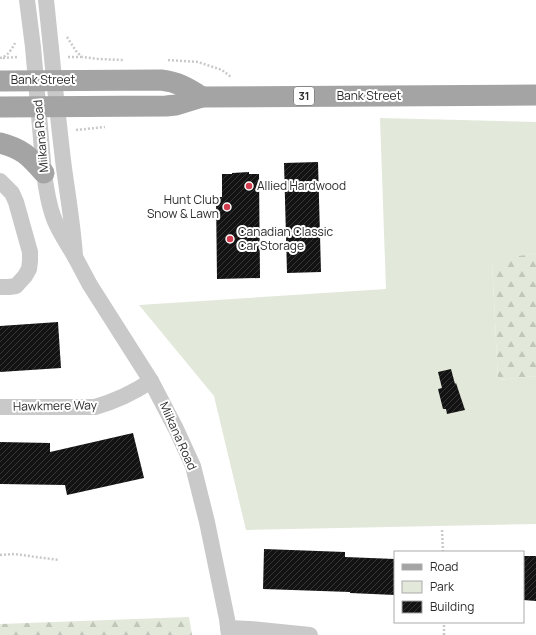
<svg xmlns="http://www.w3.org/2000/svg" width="536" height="635" viewBox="0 0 536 635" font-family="Manrope,sans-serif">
  <defs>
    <pattern id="forest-firs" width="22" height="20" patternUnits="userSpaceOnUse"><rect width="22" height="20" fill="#e2e8da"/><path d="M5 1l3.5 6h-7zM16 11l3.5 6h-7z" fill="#c2c7bb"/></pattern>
    <pattern id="building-hatch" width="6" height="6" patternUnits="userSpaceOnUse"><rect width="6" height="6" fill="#131313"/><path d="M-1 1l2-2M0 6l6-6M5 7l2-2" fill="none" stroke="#363636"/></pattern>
  </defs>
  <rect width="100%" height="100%" fill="#fff"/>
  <path fill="#e2e8da" d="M380 118 536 122V253L492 262 498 380 536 376V524L246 530 214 396 139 305 386 289Z"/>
  <g fill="url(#forest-firs)">
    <path d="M536 253V376L498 380 492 261Z"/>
    <path d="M189 617 192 635H0V624Z"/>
  </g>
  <g fill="url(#building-hatch)">
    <path d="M318 162 321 272 287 273 284 163Z"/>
    <path d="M249 172V174H259L260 278 217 279 216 197H222V174H232V173Z"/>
    <path d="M58 322 61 368 0 372V326Z"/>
    <path d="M451 369 455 384 456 383 465 410 447 414 446 409H443L438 389 442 388 438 372Z"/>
    <path d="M133 433 144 478 67 495 65 485 0 484V442L50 443V452Z"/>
    <path d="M264 549 345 552V557L395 559V595L350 593V592L263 589Z"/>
    <path d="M523 556H536V601L523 600Z"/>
  </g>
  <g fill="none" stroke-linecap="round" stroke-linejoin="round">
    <g stroke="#c9c9c9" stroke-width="2.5" stroke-dasharray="2 2" stroke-linecap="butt">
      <path d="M67 37 76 51 82 57 98 59 123 60"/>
      <path d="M68 57H81"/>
      <path d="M0 58C7 57 12 49 15 43"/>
      <path d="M3 58 17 57"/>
      <path d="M168 60 198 62 222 70 231 77"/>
      <path d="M76 130 105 127"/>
      <path d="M442 530 443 552"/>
      <path d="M0 555 14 554 59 560"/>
      <path d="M444 635V622"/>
    </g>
    <g stroke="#c9c9c9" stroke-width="16">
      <path d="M27 0 33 47 44 173C46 188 48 202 53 216 58 231 68 244 75 257 80 266 85 276 90 285L151 381 176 429 193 466 207 522 227 619 229 635"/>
      <path d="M46 0C52 56 57 112 64 168 68 197 73 226 75 256"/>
      <path d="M0 181 12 193 16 202 30 252V261L29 269 25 276 16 286 9 287H0"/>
      <path d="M0 407H95C116 401 133 393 151 381"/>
      <path d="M228 628 250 629 310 635"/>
    </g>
    <g stroke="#a4a4a4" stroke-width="21">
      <path d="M0 81 161 80C178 82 188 88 202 97"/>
      <path d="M0 107 166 106 176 105 202 97 536 95"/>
      <path d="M0 143C23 149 29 156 44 173"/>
    </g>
  </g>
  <g fill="#d23e4f" stroke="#fff" stroke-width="1.5">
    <circle cx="249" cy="186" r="4"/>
    <circle cx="227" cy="207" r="4"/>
    <circle cx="230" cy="239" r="4"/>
  </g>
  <g text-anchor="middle" stroke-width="4" stroke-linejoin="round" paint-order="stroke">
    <rect fill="#fff" stroke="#6b6b6b" stroke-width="1" x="294" y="87" width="20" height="18" rx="3"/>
    <g font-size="11" font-weight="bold" fill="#2c2c2c">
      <text x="304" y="100">31</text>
    </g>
    <g font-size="12" fill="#2c2c2c" stroke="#fff">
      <text x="43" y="84">Bank Street</text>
      <text x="369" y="100">Bank Street</text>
      <text transform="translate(41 136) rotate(-95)" y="4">Miikana Road</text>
      <text transform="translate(55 406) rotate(-1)" y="4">Hawkmere Way</text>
      <text transform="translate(178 436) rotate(66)" y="4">Miikana Road</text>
    </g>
    <g font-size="12" fill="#2c2c2c" stroke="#fff" text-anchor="start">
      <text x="257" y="190">Allied Hardwood</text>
      <text x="219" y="204" text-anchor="end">Hunt Club<tspan x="219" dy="14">Snow &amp; Lawn</tspan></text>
      <text x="238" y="236">Canadian Classic<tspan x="238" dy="14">Car Storage</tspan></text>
    </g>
  </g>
  <rect x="394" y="551" width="130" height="72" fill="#ffffff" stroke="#ababab"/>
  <rect x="402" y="564" width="20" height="6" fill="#a4a4a4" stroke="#ababab"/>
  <text x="430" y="571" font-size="12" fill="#2c2c2c">Road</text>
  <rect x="402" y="581" width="20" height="12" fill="#e2e8da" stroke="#ababab"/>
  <text x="430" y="591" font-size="12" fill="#2c2c2c">Park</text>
  <rect x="402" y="601" width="20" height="12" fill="url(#building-hatch)" stroke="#ababab"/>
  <text x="430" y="611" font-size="12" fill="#2c2c2c">Building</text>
</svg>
